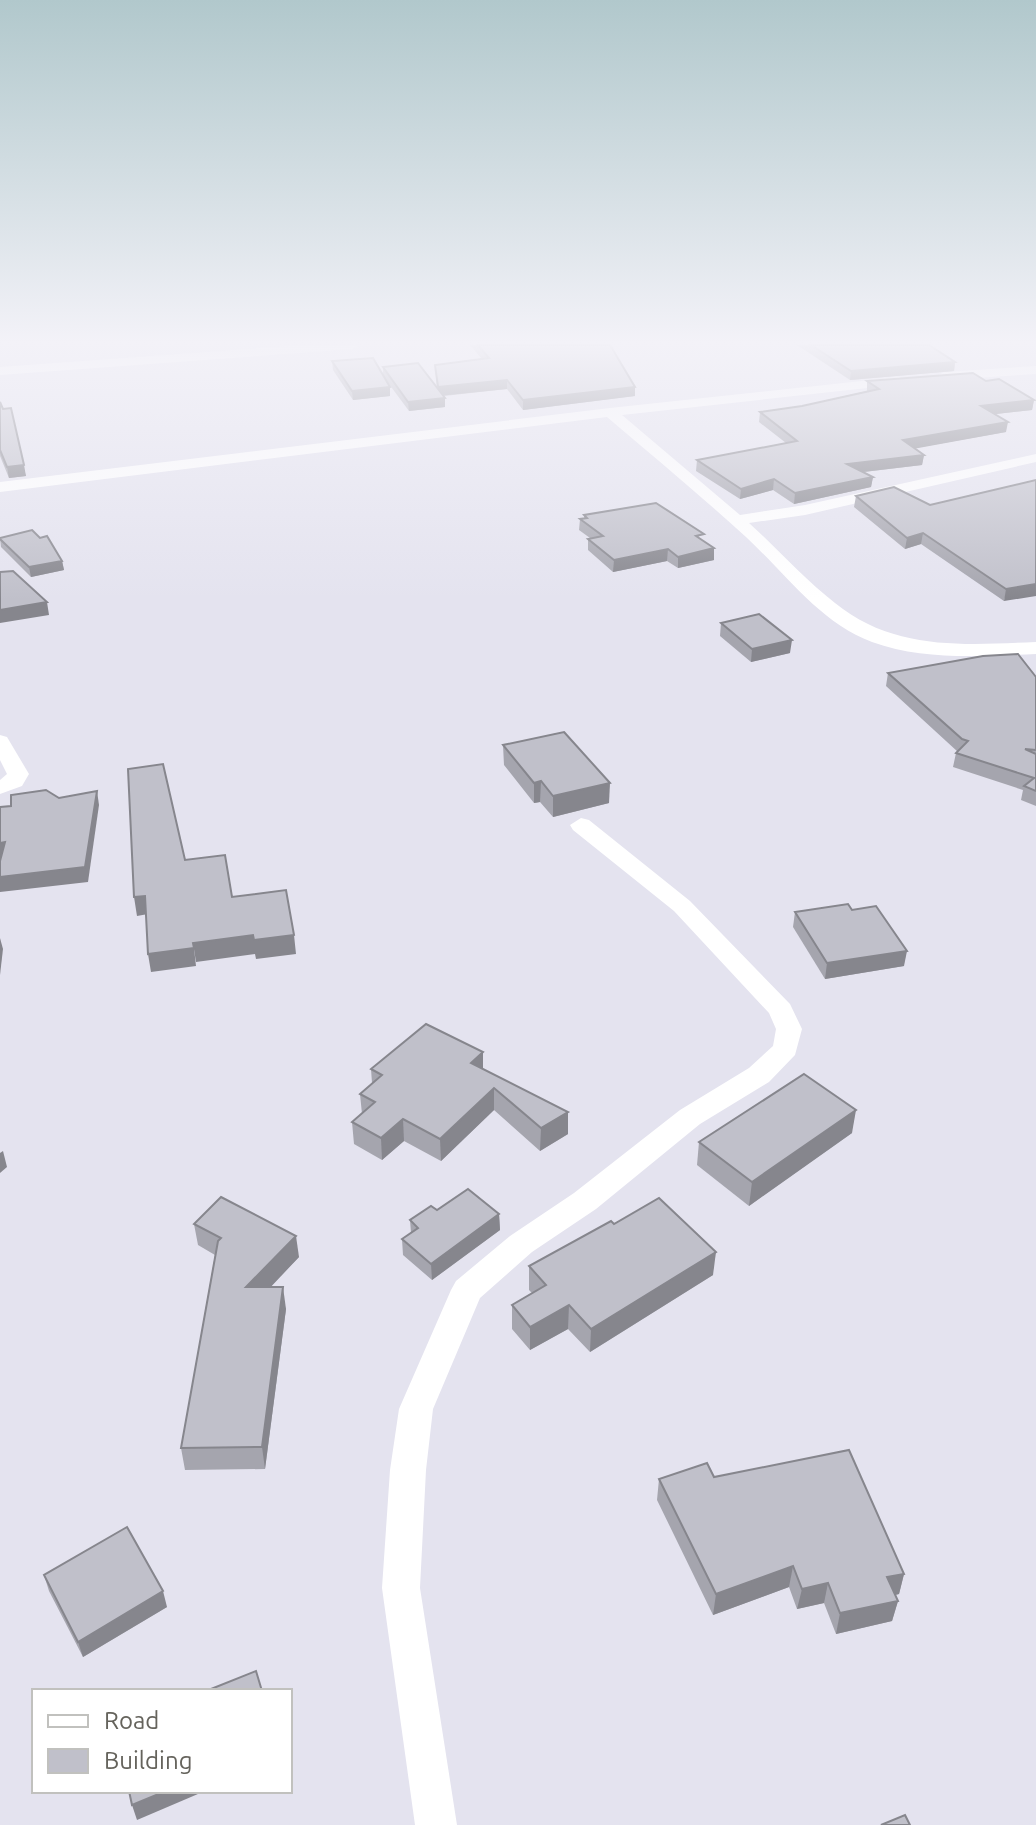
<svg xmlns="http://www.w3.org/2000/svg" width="1036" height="1825" viewBox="0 0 1036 1825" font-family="Ubuntu,sans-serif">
  <rect width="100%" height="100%" fill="#e4e3ef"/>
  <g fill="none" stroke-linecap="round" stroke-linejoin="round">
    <g fill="#fff" fill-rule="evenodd">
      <path d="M1036 366V374L944 380 937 376 944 372Z"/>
      <path d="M899 377 906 381 904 384 622 415 740 515 805 505 1036 454V462L805 515 749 523C778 549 804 579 835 603 894 651 964 645 1036 642V654C982 656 924 661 872 642 820 623 785 573 746 537 701 496 653 456 607 417L0 492V482L610 408Z"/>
      <path d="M0 735 7 737 29 774 22 786 0 794V780L7 774 0 760Z"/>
      <path d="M581 818 589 820 690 901 790 1004 802 1029 795 1055 769 1082 700 1124 596 1209 532 1252 480 1298 433 1409 426 1470 420 1588 457 1825H415L382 1588 390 1470 399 1409 451 1290 456 1281 510 1236 574 1193 680 1110 749 1068 773 1046 776 1029 769 1013 674 911 573 830 570 825Z"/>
    </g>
    <path fill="#fff" fill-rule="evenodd" d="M303 345H359L353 349 0 375V367Z"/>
  </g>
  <g fill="#a5a5ae">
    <path d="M470 345H610L635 387V396L523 410 507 389 444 396 445 407 409 411 383 376V367L437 387 435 365 482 359Z"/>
    <path d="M797 345H929L955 362 954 371 850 380Z"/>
    <path d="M332 361 390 396 353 400 333 370Z"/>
    <path d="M867 381H986L1034 400 1032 410 995 414 1006 432 915 448 924 455 922 465 864 472 873 477 871 487 794 504 773 490 740 499 696 471 697 460 786 443 759 422 760 412 802 406 867 391Z"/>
    <path d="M0 402 26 476 9 478 0 456Z"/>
    <path d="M1036 480 1004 601 921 544 905 549 854 507 856 496 930 505Z"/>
    <path d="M584 515 714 560 678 568 667 561 613 572 588 550V539L590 538 579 530 580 519 584 518Z"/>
    <path d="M0 538 62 561 64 570 31 577 1 547Z"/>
    <path d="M721 623 790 653 751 662 720 636Z"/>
    <path d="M888 673 1036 677V806L1021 800 1023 790 953 767 956 753 958 752 886 686Z"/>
    <path d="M503 745 609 803 553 817 540 802 534 803 504 765Z"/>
    <path d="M852 910 904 966 825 979 793 927 795 912Z"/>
    <path d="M483 1052V1069L568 1134 540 1151 494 1110 441 1161 404 1141 382 1160 354 1144 352 1122 362 1114 360 1094 372 1083 371 1069Z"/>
    <path d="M852 1133 749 1206 697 1165 699 1142Z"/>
    <path d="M437 1210 499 1214 500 1230 432 1280 403 1255 402 1239 411 1233 410 1220Z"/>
    <path d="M194 1224 299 1257 270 1287 286 1309 265 1469 185 1470 181 1448 215 1255 198 1245Z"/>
    <path d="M614 1224 713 1275 590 1352 568 1329 530 1350 512 1329V1305L532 1293 529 1290V1266Z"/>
    <path d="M714 1477 904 1574 899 1594 895 1595 898 1601 892 1621 836 1634 824 1603 797 1609 789 1587 713 1615 657 1500 659 1479Z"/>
    <path d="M44 1575 167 1607 83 1657 49 1591Z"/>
  </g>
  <g fill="#86868d">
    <path d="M955 362 954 371 850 380 851 371Z"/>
    <path d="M507 380V389L438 396V387Z"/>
    <path d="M390 387V396L353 400 352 391Z"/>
    <path d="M635 387V396L523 410V400Z"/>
    <path d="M445 398V407L409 411 408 402Z"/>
    <path d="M1034 400 1032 410 979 416 981 406Z"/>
    <path d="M1008 422 1006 432 902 451 903 440Z"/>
    <path d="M924 455 922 465 846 474 847 464Z"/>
    <path d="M24 465 26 476 9 478 7 467Z"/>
    <path d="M873 477 871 487 794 504 795 493Z"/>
    <path d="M774 479 773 490 740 499 741 489Z"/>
    <path d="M923 533 921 544 905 549 907 538Z"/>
    <path d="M714 548V560L678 568V557Z"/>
    <path d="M668 549 667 561 613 572 614 560Z"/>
    <path d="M62 561 64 570 31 577 29 567Z"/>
    <path d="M1036 584V596L1004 601 1006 589Z"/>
    <path d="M47 602 49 615 0 623V610Z"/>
    <path d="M792 640 790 653 751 662 752 649Z"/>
    <path d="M541 781 540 802 534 803V783Z"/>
    <path d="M610 783 609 803 553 817V796Z"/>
    <path d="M97 791 99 805 88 882 0 892V877Z"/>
    <path d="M5 842 8 856 0 858V843Z"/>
    <path d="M145 896 148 914 137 916 134 897Z"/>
    <path d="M253 935H294L296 954 256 959 255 954 196 962 193 943Z"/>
    <path d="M0 938 3 949 0 975Z"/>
    <path d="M194 948 196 966 151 972 148 954Z"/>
    <path d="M907 951 904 966 825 979 827 963Z"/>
    <path d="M483 1052V1074L471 1063Z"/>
    <path d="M494 1088V1110L441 1161 440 1139Z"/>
    <path d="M856 1110 852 1133 749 1206 752 1182Z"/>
    <path d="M568 1112V1134L540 1151 541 1128Z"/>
    <path d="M403 1119 404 1141 382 1160 381 1138Z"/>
    <path d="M3 1151 7 1167 0 1173V1153Z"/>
    <path d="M499 1214 500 1230 432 1280 431 1264Z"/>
    <path d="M296 1236 299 1257 250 1309 246 1287Z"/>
    <path d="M716 1252 713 1275 590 1352 591 1329Z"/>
    <path d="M283 1287 286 1309 265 1469 262 1447Z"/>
    <path d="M569 1305 568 1329 530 1350V1327Z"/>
    <path d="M793 1566 789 1587 713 1615 716 1594Z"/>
    <path d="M904 1574 899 1594 882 1598 887 1577Z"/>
    <path d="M828 1583 824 1603 797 1609 802 1589Z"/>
    <path d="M163 1591 167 1607 83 1657 78 1642Z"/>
    <path d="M898 1601 892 1621 836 1634 840 1613Z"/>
    <path d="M166 1791H205L137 1820 132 1805Z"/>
  </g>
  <g fill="#c0c0ca" stroke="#86868d" stroke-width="2">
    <path d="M478 345H610L635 387 523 400 507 380 438 387 435 365 489 358Z"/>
    <path d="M811 345H929L955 362 851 371Z"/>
    <path d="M373 358 390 387 352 391 332 361Z"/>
    <path d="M418 363 445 398 408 402 383 367Z"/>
    <path d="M973 373 986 381 999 379 1034 400 981 406 1008 422 903 440 924 455 847 464 873 477 795 493 774 479 741 489 697 460 797 441 760 412 802 406 879 389 867 381Z"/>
    <path d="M0 402 3 409 11 408 24 465 7 467 0 450Z"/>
    <path d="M1036 480V584L1006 589 923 533 907 538 856 496 894 487 930 505Z"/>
    <path d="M656 503 704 534 696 536 714 548 678 557 668 549 614 560 588 539 603 536 580 519 587 518 584 515Z"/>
    <path d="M32 530 40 538 47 536 62 561 29 567 0 539V538Z"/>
    <path d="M13 571 47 602 0 610V572Z"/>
    <path d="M759 614 792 640 752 649 721 623Z"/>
    <path d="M1018 654 1036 677V750L1025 749 1036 754V791L1024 786 1034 778 956 753 968 741 962 739 888 673 983 656Z"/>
    <path d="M564 732 610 783 553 796 541 781 534 783 503 745Z"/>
    <path d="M163 764 185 860 225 855 232 897 286 890 294 935 254 940 253 935 193 943 194 948 148 954 145 896 134 897 128 769Z"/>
    <path d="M46 790 59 798 97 791 85 867 0 877V861L5 842 0 843V807L11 806V795Z"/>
    <path d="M848 904 852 910 876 906 907 951 827 963 795 912Z"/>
    <path d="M426 1024 483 1052 471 1063 568 1112 541 1128 494 1088 440 1139 403 1119 381 1138 352 1122 375 1102 360 1094 382 1075 371 1069Z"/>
    <path d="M804 1074 856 1110 752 1182 699 1142Z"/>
    <path d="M468 1189 499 1214 431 1264 402 1239 418 1228 410 1220 431 1206 437 1210Z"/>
    <path d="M221 1197 296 1236 246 1287H283L262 1447 181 1448 218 1241 221 1238 194 1224Z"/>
    <path d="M659 1198 716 1252 591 1329 569 1305 530 1327 512 1305 546 1285 529 1266 611 1221 614 1224Z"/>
    <path d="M849 1450 904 1574 887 1577 898 1601 840 1613 828 1583 802 1589 793 1566 716 1594 659 1479 707 1463 714 1477Z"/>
    <path d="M127 1527 163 1591 78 1642 44 1575Z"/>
    <path d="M256 1671 262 1691H206Z"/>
    <path d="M129 1791H166L132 1805Z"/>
    <path d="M905 1815 910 1825H881Z"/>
  </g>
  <linearGradient id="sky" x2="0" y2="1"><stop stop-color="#b1c8cc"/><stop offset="0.57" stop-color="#f3f2f8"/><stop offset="1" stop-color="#f3f2f8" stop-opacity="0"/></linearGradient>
  <rect width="1036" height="600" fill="url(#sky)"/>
  <rect x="32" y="1689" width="260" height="104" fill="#ffffff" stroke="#c1c1be" stroke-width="2"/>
  <rect x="48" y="1715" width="40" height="12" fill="#ffffff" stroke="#c1c1be" stroke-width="2"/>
  <text x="104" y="1729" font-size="24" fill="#65635c">Road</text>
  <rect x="48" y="1749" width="40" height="24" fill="#c0c0ca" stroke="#c1c1be" stroke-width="2"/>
  <text x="104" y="1769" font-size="24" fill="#65635c">Building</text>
</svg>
